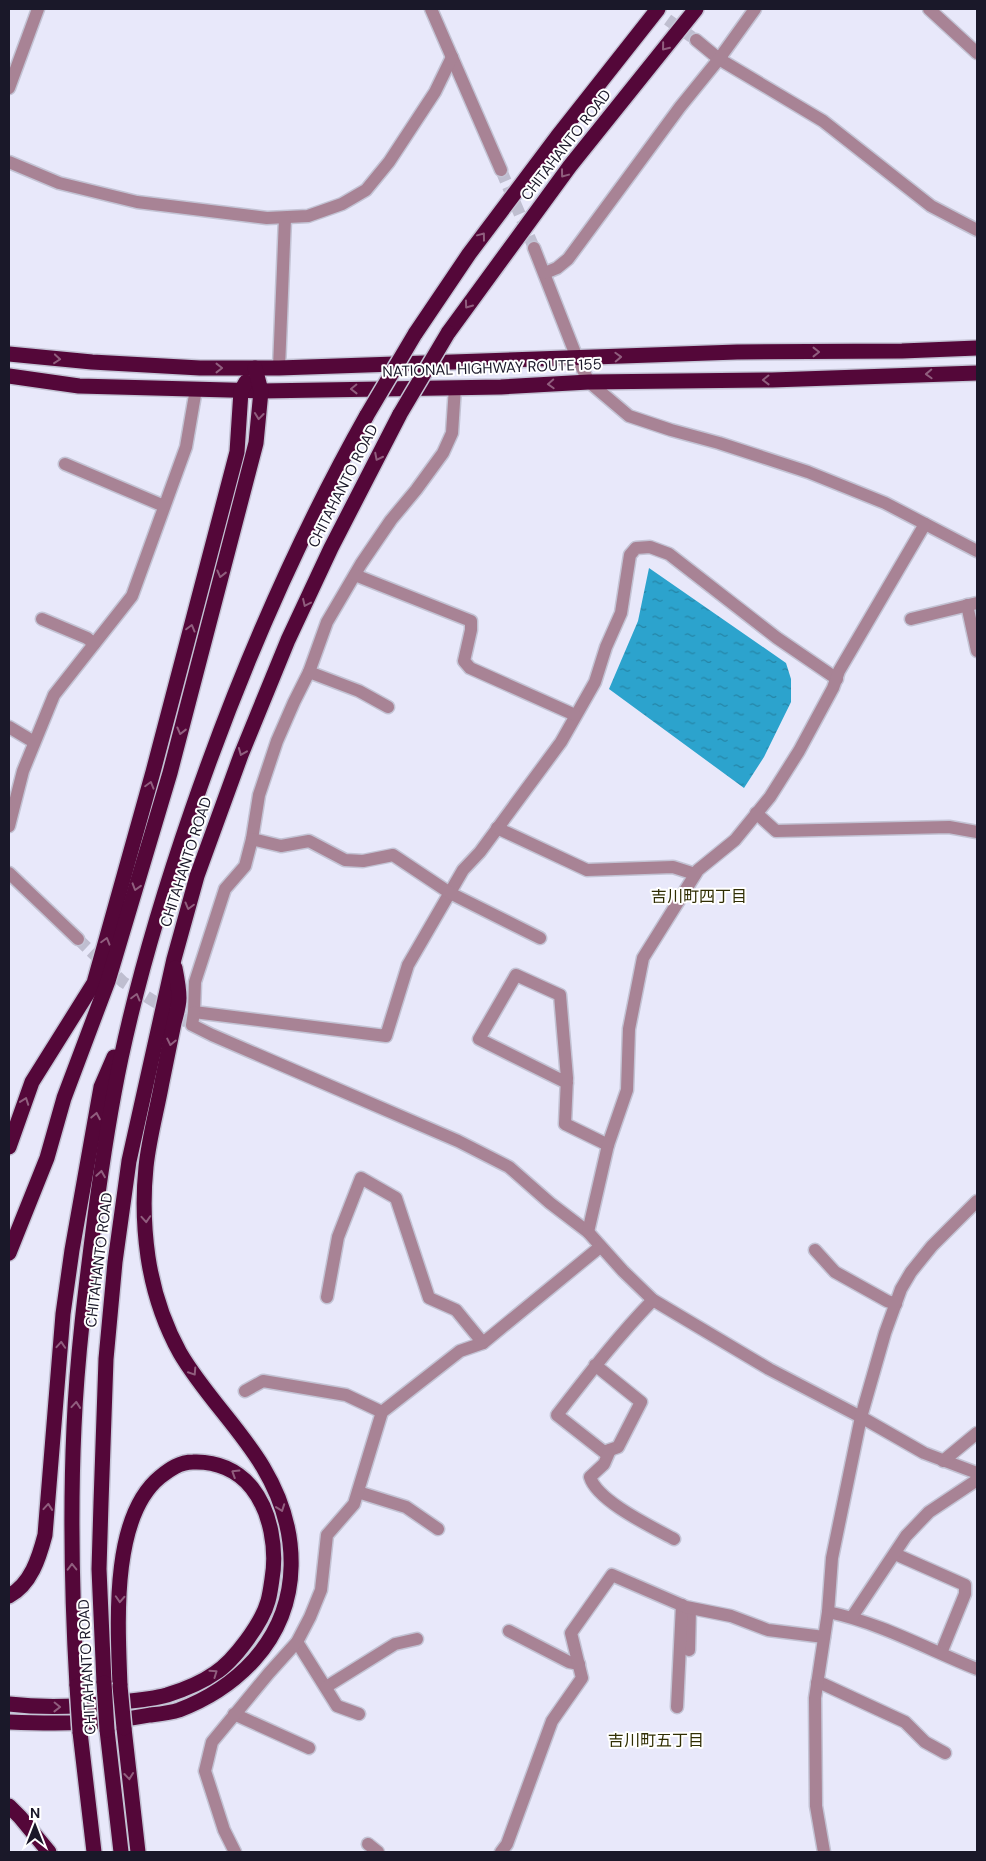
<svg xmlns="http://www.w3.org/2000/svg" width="986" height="1861" viewBox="0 0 986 1861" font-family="'DM Sans','Noto Sans JP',sans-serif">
  <defs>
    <pattern id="water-ripples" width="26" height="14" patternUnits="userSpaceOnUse" patternTransform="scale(1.25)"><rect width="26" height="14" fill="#2ca3cd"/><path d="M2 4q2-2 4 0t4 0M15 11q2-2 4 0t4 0" fill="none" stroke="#2584a6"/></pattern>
  </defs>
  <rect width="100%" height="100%" fill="#e8e8fa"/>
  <path fill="url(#water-ripples)" d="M649 568 786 663 791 679V702L764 757 744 788 609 689 638 621Z"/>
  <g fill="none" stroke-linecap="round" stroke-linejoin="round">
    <g stroke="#bfbed0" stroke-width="12" stroke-dasharray="12 6" stroke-linecap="butt">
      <path d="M653 9 696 40"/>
      <path d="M501 170 534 248"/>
      <path d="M78 939 123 982 192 1025"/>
    </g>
    <defs>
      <g id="minor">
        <path d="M431 9 501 170"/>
        <path d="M929 9 977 53"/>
        <path d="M696 40 719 59 823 121 931 206 977 230"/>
        <path d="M9 88 38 9"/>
        <path d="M9 162 59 183 137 202 267 218 308 216 342 204 366 190 389 162 435 92 452 57"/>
        <path d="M534 248 577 358 589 382 629 416 671 430 719 443 808 472 885 503 977 551"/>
        <path d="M545 273 557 268 568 259 680 107 719 59 755 9"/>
        <path d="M279 368 285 218"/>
        <path d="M455 387 452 433 443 453 416 490 391 520 361 564 327 622 309 672 294 702 277 741 259 795 252 839 245 866 225 889 195 982 194 1012 386 1036 408 965 463 870 480 852 561 742 595 682 606 647 621 613 630 555 636 548 650 547 669 554 777 638 837 679"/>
        <path d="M65 464 164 506"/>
        <path d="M355 575 471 621V630L464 661 470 668 575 715"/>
        <path d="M967 605 977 651"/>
        <path d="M42 619 87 638 94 644"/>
        <path d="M911 619 977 603"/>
        <path d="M309 672 359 691 388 707"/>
        <path d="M9 727 34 742"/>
        <path d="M756 813 776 831 949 827 977 832"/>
        <path d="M9 826 23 771 54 695 132 596 186 447 196 389"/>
        <path d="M497 828 587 870 673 867 695 874"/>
        <path d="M252 839 281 846 309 841 345 860 363 861 393 855 450 893 540 938"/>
        <path d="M9 873 78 939"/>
        <path d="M194 1012 192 1025 212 1035 458 1141 509 1167 550 1203 588 1232 623 1271 653 1300 769 1369 861 1417 924 1453 977 1473"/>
        <path d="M567 1083 479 1039 516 975 560 995 567 1078 565 1124 608 1145"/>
        <path d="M588 1232 608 1145 627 1090 629 1029 643 958 698 870 735 840 770 797 799 751 833 688 839 671 925 524"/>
        <path d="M815 1250 835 1272 887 1301 896 1304"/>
        <path d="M327 1297 338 1237 361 1178 396 1198 429 1298 456 1310 483 1343"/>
        <path d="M595 1365 641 1402 618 1447 604 1452 557 1415C588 1375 618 1336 653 1300"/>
        <path d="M245 1391 263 1381 346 1395 382 1412"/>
        <path d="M610 1450 604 1464 590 1477C597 1501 652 1527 674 1539"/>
        <path d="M943 1461 977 1433"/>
        <path d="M358 1492 406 1507 438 1529"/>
        <path d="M895 1554 965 1585V1594L941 1653"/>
        <path d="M828 1612C881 1623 927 1649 977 1669"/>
        <path d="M852 1617 906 1536 929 1512 977 1480"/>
        <path d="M509 1631 569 1662 579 1664"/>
        <path d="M297 1642 337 1706 359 1714"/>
        <path d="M689 1650 690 1608"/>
        <path d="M817 1683 823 1684 905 1722 925 1742 945 1753"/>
        <path d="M326 1687 395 1644 417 1639"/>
        <path d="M677 1707 682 1605"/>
        <path d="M234 1714 309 1748"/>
        <path d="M368 1844 378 1852"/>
        <path d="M235 1852 224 1830 205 1771 212 1742 269 1673 297 1642 310 1617 321 1590 327 1535 354 1504 382 1412 460 1351 483 1343 600 1247"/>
        <path d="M501 1852 507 1844 552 1721 582 1678 571 1633 612 1575 686 1607 731 1616 768 1630 824 1637"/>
        <path d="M824 1852 816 1806 815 1698 828 1612 832 1558 861 1417 885 1333 901 1289 911 1272 932 1246 977 1201"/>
      </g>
      <g id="highway">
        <path d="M448 333 570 166 696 9"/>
        <path d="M415 334 469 254 557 137 658 9"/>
        <path d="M9 354 92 362 200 368H279L737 352 902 351 977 348"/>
        <path d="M9 376 79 386 261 391 501 387 589 382 772 380 977 373"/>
        <path d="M9 1147 32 1082 94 983 153 772 237 452 241 391 246 382"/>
        <path d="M9 1253 47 1158 64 1098 108 981 170 773 256 443 261 391 255 368"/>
        <path d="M9 1596C31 1584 39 1558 45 1535L63 1314 72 1250 101 1087 114 1057"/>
        <path d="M104 1683 99 1569 101 1503 106 1359 115 1262 129 1161 174 959 197 876 241 755 288 640 331 548 400 414"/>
        <path d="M77 1686C72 1600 70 1514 74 1427 77 1356 86 1286 95 1216 102 1163 110 1110 121 1058 139 974 164 891 192 810 239 674 296 541 367 415"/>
        <path d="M9 1704C43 1708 76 1707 111 1703 129 1701 149 1700 167 1695 183 1690 201 1683 215 1673 234 1661 262 1623 268 1601 270 1594 271 1586 272 1579 277 1550 271 1512 252 1488 238 1470 216 1461 193 1462 180 1462 170 1469 160 1477 110 1518 118 1627 120 1686"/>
        <path d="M9 1722C56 1724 103 1724 150 1715 159 1714 170 1713 179 1710 208 1699 234 1682 254 1660 304 1604 300 1529 263 1467 239 1427 204 1394 180 1353 164 1324 153 1290 148 1257 144 1229 143 1196 146 1167 149 1138 157 1110 162 1082 166 1062 170 1043 174 1023 176 1015 179 1006 179 998 179 988 177 978 175 968"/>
        <path d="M124 1728 138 1852"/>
        <path d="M107 1730 121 1852"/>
        <path d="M80 1732 94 1852"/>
        <path d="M9 1806 20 1817 49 1852"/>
      </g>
    </defs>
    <use href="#minor" stroke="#c3c3d4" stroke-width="15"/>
    <use href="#highway" stroke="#c3c3d4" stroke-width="18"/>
    <use href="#minor" stroke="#a88395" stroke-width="12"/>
    <use href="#highway" stroke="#540739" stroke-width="15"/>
    <defs>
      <g id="highway-bridge">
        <path d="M400 414 448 333"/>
        <path d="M367 415 415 334"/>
        <path d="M104 1683 107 1730"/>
        <path d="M77 1686 80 1732"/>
        <path d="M120 1686 124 1728"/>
      </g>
    </defs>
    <use href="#highway-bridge" stroke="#c3c3d4" stroke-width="18" stroke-linecap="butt"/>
    <use href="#highway-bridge" stroke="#540739" stroke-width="15"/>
  </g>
  <defs><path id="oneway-chevron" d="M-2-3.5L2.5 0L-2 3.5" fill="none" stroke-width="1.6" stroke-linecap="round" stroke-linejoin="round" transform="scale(1.25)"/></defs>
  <g stroke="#905e7e">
    <use href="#oneway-chevron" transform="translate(665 47) rotate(129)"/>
    <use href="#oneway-chevron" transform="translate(564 174) rotate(127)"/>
    <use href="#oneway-chevron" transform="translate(482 236) rotate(-53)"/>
    <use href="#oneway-chevron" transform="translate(468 305) rotate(126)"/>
    <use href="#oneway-chevron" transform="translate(816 352)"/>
    <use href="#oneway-chevron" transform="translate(618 357) rotate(-2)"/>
    <use href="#oneway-chevron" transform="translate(57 359) rotate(5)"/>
    <use href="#oneway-chevron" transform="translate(219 368)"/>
    <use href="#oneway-chevron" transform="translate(929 374) rotate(178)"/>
    <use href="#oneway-chevron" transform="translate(766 380) rotate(179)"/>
    <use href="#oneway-chevron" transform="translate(551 384) rotate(177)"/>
    <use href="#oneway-chevron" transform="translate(354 389) rotate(179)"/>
    <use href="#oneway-chevron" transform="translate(259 416) rotate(96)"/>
    <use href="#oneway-chevron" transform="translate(378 457) rotate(117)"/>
    <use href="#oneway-chevron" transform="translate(221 574) rotate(104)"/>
    <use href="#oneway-chevron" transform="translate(306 603) rotate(115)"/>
    <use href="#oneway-chevron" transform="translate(191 628) rotate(-75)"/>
    <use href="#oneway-chevron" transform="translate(181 731) rotate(104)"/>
    <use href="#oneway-chevron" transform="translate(242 752) rotate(112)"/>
    <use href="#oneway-chevron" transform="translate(150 785) rotate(-74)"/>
    <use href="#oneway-chevron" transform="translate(136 887) rotate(107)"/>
    <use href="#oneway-chevron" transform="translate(189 906) rotate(105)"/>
    <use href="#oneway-chevron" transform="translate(106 941) rotate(-74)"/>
    <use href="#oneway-chevron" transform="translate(136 997) rotate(-75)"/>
    <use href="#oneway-chevron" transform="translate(171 1042) rotate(102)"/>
    <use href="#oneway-chevron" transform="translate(25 1101) rotate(-70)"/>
    <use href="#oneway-chevron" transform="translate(96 1116) rotate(-79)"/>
    <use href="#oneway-chevron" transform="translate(101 1174) rotate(-81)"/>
    <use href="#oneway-chevron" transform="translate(146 1219) rotate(86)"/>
    <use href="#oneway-chevron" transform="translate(61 1345) rotate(-86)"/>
    <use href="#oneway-chevron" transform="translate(193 1372) rotate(57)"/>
    <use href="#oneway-chevron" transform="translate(76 1405) rotate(-85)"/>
    <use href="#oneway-chevron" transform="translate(235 1473) rotate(-148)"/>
    <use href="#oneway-chevron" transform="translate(48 1507) rotate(-85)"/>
    <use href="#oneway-chevron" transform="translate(281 1508) rotate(70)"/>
    <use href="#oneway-chevron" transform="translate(72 1567) rotate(-91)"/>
    <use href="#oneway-chevron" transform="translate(120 1599) rotate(93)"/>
    <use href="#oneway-chevron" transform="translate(214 1673) rotate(-35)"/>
    <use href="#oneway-chevron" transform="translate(57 1707) rotate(1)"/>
    <use href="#oneway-chevron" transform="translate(129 1776) rotate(84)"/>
  </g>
  <g text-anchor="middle" stroke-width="4" stroke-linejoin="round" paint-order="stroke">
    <g font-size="15" fill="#1a1829" stroke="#fff">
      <text transform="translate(566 145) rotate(-52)" y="5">CHITAHANTO ROAD</text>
      <text transform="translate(492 368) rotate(-2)" y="5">NATIONAL HIGHWAY ROUTE 155</text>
      <text transform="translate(343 486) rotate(-63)" y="5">CHITAHANTO ROAD</text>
      <text transform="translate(186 862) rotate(-72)" y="5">CHITAHANTO ROAD</text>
      <text transform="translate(99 1260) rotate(-83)" y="5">CHITAHANTO ROAD</text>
      <text transform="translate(87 1667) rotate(-93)" y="5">CHITAHANTO ROAD</text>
    </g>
    <g font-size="16" fill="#302e03" stroke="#fff">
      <text x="699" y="902">吉川町四丁目</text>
      <text x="656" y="1746">吉川町五丁目</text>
    </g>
  </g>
  <rect width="986" height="1861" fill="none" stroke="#1a1829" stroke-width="20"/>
  <g transform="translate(35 1826)" stroke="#ffffff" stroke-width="4" paint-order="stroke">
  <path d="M0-4L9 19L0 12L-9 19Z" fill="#1a1829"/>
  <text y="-8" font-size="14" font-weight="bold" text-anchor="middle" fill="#1a1829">N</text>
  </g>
</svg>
